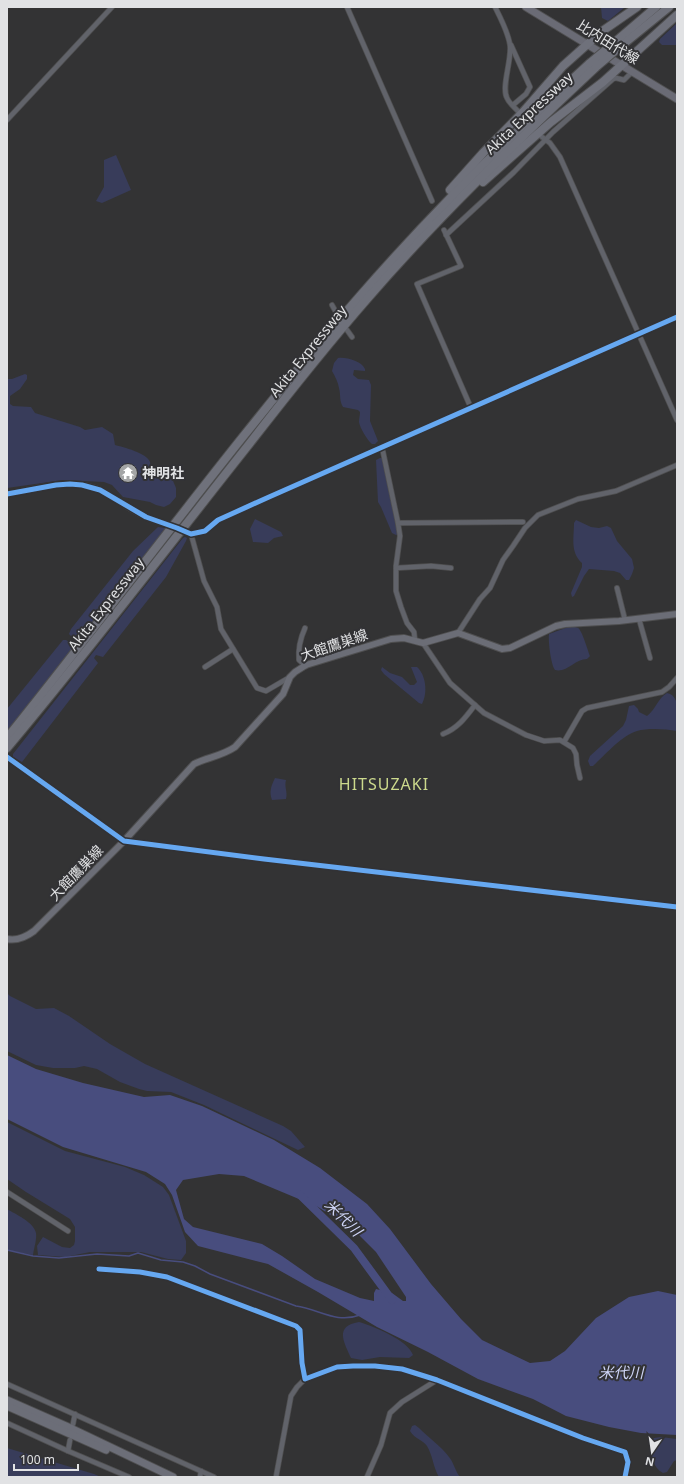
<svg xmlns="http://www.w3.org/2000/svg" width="684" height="1484" viewBox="0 0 684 1484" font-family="'Noto Sans','Noto Sans JP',sans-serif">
  <rect width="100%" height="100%" fill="#333334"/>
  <g fill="#383c5a">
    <path d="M601 7H625L608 21 602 18Z"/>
    <path d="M677 23V45H662L659 42 660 39Z"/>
    <path d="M116 155 131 190 102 203 96 201 104 187V160Z"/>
    <path d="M338 358C347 357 361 361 365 369V371L354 370 353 375 358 379 369 380 371 385 370 421 378 441 375 444H372C367 440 360 428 359 422 359 419 360 415 360 412L358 410 343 407C339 400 341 396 339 388 338 382 335 376 332 371L334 363Z"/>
    <path d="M25 374 27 375V379L20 389 10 396V404L13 406 31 407 35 413 80 427 85 430 102 427 113 434 115 445C123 447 147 453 150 462 151 465 149 471 149 475L157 476 167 473 171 476 176 488V497L170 504 164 507 156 505 150 502 123 497 112 485 104 482 63 480 7 488V379H12Z"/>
    <path d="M380 458H382L383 462 398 534 396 535 392 533 381 507 378 502 376 460Z"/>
    <path d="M255 519 281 532 283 536 274 538 268 543 253 542 250 529Z"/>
    <path d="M576 520 591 527 599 528 607 526 611 528 617 541 632 559 634 568 632 574 629 580H626L620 573 614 571 589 569 584 576 574 596 572 597 571 593 582 567V563C570 552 574 538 574 523Z"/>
    <path d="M158 527 165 528V531L7 731V709L63 640H66L71 643 74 641V639L69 634 71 629 133 551Z"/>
    <path d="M185 537 187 538 186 541 166 577 103 657 96 655 94 658 98 663 22 762 13 757V754L183 538Z"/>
    <path d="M571 626C573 627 576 627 578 628 582 630 588 651 590 656L587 659C575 659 567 673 555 670 551 665 548 641 549 634Z"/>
    <path d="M382 667 390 673 402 677 410 685H414L417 682 411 667H417C426 675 428 693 422 704L419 703 384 674 381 670Z"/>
    <path d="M667 693C682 696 677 719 677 731 665 729 648 728 637 731 621 736 605 755 593 766H590L588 761 590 756 623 726 626 720 629 706 634 705 638 709 639 712 647 716C656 709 658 698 667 693Z"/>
    <path d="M275 778 286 780C284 787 288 792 286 799L272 800C269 792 271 786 275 778Z"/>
    <path d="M7 993 10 996 36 1009 54 1008 69 1016 110 1044 145 1064 283 1126 291 1131 305 1147 298 1150 204 1105 171 1092 147 1091 139 1089 120 1082 97 1069 84 1066 75 1068H53L36 1065 7 1051Z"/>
    <path d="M7 1122 65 1151 125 1167 144 1175 163 1187 169 1195 186 1241V1253L181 1260 168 1259 141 1252H90L65 1257 38 1255 37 1246 43 1237 62 1247 70 1248 74 1245 75 1241V1227L70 1219 26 1192 7 1179Z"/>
    <path d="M7 1209C15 1214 34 1222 36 1233 37 1239 34 1248 33 1255L7 1250Z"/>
    <path d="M359 1322C373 1326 408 1340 413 1355L409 1358 380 1357 362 1360 351 1358C344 1342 334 1326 359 1322Z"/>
    <path d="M415 1425 419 1428C429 1438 441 1446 449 1457 454 1463 455 1471 460 1477H439C433 1467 433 1456 427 1446 423 1440 415 1439 410 1431L412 1426Z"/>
    <path d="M661 1437 677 1439V1460L674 1461 667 1472 663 1473C653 1468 650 1454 649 1443L654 1438Z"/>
    <path d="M7 1448 94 1474 101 1477H7Z"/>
  </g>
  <path fill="#484d7e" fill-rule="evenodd" d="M7 1055 36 1069 83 1083 144 1097 170 1095 202 1106 274 1140 320 1168 367 1204 390 1229 431 1284 461 1319 482 1340 530 1363 550 1361 565 1351 596 1318 629 1297 658 1291 677 1295V1435L641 1433 609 1427 566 1416 533 1399 478 1379 428 1352 377 1327 318 1292 268 1264 198 1246 185 1232 172 1195 165 1184 146 1172 63 1147 7 1119ZM219 1174 244 1176 318 1207 354 1230 376 1252 406 1297V1301H403L392 1293 376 1289 374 1293V1301L360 1298 315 1279 282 1256 262 1244 193 1227 184 1219 176 1190 183 1180Z"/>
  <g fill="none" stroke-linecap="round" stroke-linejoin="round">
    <path stroke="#484d7e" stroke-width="1.5" d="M7 1250 33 1256 59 1258 97 1254 129 1256 138 1253 161 1260 183 1262 195 1266 210 1274 296 1306C319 1309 336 1324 360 1315"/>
    <path stroke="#484d7e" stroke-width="8" d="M300 1195 354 1248 392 1300"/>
    <path stroke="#4d4d4e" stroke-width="4.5" stroke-dasharray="4.5 2" stroke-linecap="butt" d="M7 757 12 761"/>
    <defs>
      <g id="minor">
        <path d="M347 7 432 201"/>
        <path d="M495 7C501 19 508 32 510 45 512 60 501 87 507 98 509 103 515 108 519 112"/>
        <path d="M511 45 530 87 526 94 513 105"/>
        <path d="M7 120 112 7"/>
        <path d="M542 137 550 143 560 157 677 420"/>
        <path d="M444 230 461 266 417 284 471 408"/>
        <path d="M446 235 514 172 553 132 613 79 616 78 624 80 632 72"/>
        <path d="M332 305 337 314"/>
        <path d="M347 330 352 337"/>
        <path d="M382 447 398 523 400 536 396 566V591L401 607 407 623 414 632 415 641"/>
        <path d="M7 494C36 488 72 477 101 490 112 495 121 504 132 510 143 517 156 522 169 525"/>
        <path d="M398 523 523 522"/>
        <path d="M396 568 431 566 451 568"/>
        <path d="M617 588 625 620"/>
        <path d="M639 619 650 658"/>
        <path d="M305 628C300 639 298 648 299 660L306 666"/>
        <path d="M458 633 480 599 490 588 503 560 513 546 525 528 538 515 578 499 616 491 677 465"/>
        <path d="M423 643 450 683 484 713 526 735 544 741 560 740 573 748 576 754 577 765 580 778"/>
        <path d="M205 667 233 649"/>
        <path d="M290 677 266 691 257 688 221 629 217 607 204 581 191 534 205 531 218 520 269 497 677 317"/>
        <path d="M443 734C458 728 466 717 475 705"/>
        <path d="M564 742 582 711 587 708 662 692 669 687 677 678"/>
        <path d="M12 761 124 841 264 859 677 907"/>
        <path d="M7 1192 68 1231"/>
        <path d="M99 1269 140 1272 167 1277 296 1326 300 1330 302 1363 305 1379 337 1367 353 1366H375L402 1369 437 1380 583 1438 625 1452 628 1462 625 1477"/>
        <path d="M7 1384 214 1477"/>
        <path d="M7 1423 68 1451 129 1477"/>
        <path d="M73 1424 75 1414"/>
        <path d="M68 1451 70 1440"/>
        <path d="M200 1477 201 1471"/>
        <path d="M276 1477 291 1396 297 1387 305 1379"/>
        <path d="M367 1477 381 1445 390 1413 402 1402 437 1380"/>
      </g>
      <path id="secondary" d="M7 939C17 941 26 937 34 931L124 841 194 764C208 757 222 756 235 747L283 694 290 677 295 672 306 665 391 639 404 638 423 643 458 633 502 649 510 648 556 626 565 624 619 621 677 614"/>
      <path id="primary" d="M526 7 677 99"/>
      <g id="trunk">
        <path d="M7 1400 66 1426 173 1477"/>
        <path d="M7 1406 106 1450"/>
      </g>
      <g id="motorway">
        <path d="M615 42 656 7"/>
        <path d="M621 46 669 7"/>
        <path d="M483 182 551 122 603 82 677 15"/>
        <path d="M450 190 483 153 523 112 563 66 601 32 637 7"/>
        <path d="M7 738C125 591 236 438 360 296 432 213 509 137 590 63"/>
        <path d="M7 748C91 648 169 545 250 443 288 394 326 346 367 299 438 217 517 141 596 67"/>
      </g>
    </defs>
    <use href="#minor" stroke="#4f4f50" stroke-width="6"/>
    <use href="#secondary" stroke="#4f4f50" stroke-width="8"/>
    <use href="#primary" stroke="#4f4f50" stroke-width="9"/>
    <use href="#trunk" stroke="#4f4f50" stroke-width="9"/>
    <use href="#motorway" stroke="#4f4f50" stroke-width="10"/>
    <use href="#minor" stroke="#61636a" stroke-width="4.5"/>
    <use href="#secondary" stroke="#6b6d76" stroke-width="6"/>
    <use href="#primary" stroke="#6a6b75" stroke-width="7"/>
    <use href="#trunk" stroke="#6c6e78" stroke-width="7"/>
    <use href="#motorway" stroke="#6f717b" stroke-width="8"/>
    <defs>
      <g id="motorway-bridge">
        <path d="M590 63 615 42"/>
        <path d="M596 67 621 46"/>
      </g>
    </defs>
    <use href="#motorway-bridge" stroke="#4f4f50" stroke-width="10" stroke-linecap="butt"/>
    <use href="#motorway-bridge" stroke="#6f717b" stroke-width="8"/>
    <defs>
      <g id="cycleway">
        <path d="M7 494 56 485 70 484 82 485 100 490 146 517 177 528 191 534 205 531 218 520 269 497 677 317"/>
        <path d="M7 757 124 841 264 859 677 907"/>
        <path d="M99 1269 140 1272 167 1277 296 1326 300 1330 302 1363 305 1379 337 1367 353 1366H375L402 1369 437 1380 583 1438 625 1452 628 1462 625 1477"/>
      </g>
    </defs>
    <use href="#cycleway" stroke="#323235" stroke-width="8"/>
    <use href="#cycleway" stroke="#66a8f1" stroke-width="5"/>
  </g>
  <defs>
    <symbol id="temple-disc" viewBox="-11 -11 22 22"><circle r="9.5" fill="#a4a5a6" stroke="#323235"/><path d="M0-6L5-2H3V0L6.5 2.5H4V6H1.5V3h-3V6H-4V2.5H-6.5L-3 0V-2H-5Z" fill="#fff"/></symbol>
  </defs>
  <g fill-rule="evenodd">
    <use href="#temple-disc" x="117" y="462" width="22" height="22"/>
  </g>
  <g text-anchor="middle" stroke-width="4" stroke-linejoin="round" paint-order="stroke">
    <g font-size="14" fill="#e1e2e4" stroke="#323235">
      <text transform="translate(608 42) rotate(32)" y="5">比内田代線</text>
      <text transform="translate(529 113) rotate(-43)" y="5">Akita Expressway</text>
      <text transform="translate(308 351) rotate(-51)" y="5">Akita Expressway</text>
      <text transform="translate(106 604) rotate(-52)" y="5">Akita Expressway</text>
      <text transform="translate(334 645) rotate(-19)" y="5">大館鷹巣線</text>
      <text transform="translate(76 873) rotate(-46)" y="5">大館鷹巣線</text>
    </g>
    <g font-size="14" font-weight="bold" fill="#e1e2e4" stroke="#323235" text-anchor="start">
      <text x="142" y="478">神明社</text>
    </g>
    <g font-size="15" font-style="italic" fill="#ced4f6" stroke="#323235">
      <text transform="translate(343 1218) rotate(45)" y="5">米代川</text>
      <text x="621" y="1378">米代川</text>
    </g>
    <g font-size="16" letter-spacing="1" fill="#ccd98c" stroke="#323235">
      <text x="384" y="790">HITSUZAKI</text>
    </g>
  </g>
  <rect width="684" height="1484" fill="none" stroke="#e1e2e4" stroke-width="16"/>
  <g transform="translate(652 1452) rotate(193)" stroke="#323235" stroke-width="3" paint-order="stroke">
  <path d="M0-3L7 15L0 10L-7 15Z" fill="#e1e2e4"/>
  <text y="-6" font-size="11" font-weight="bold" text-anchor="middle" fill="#e1e2e4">N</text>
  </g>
  <path d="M14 1464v6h64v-6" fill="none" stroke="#e1e2e4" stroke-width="2"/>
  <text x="20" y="1464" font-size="12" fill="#e1e2e4" stroke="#323235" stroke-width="3" paint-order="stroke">100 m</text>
</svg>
